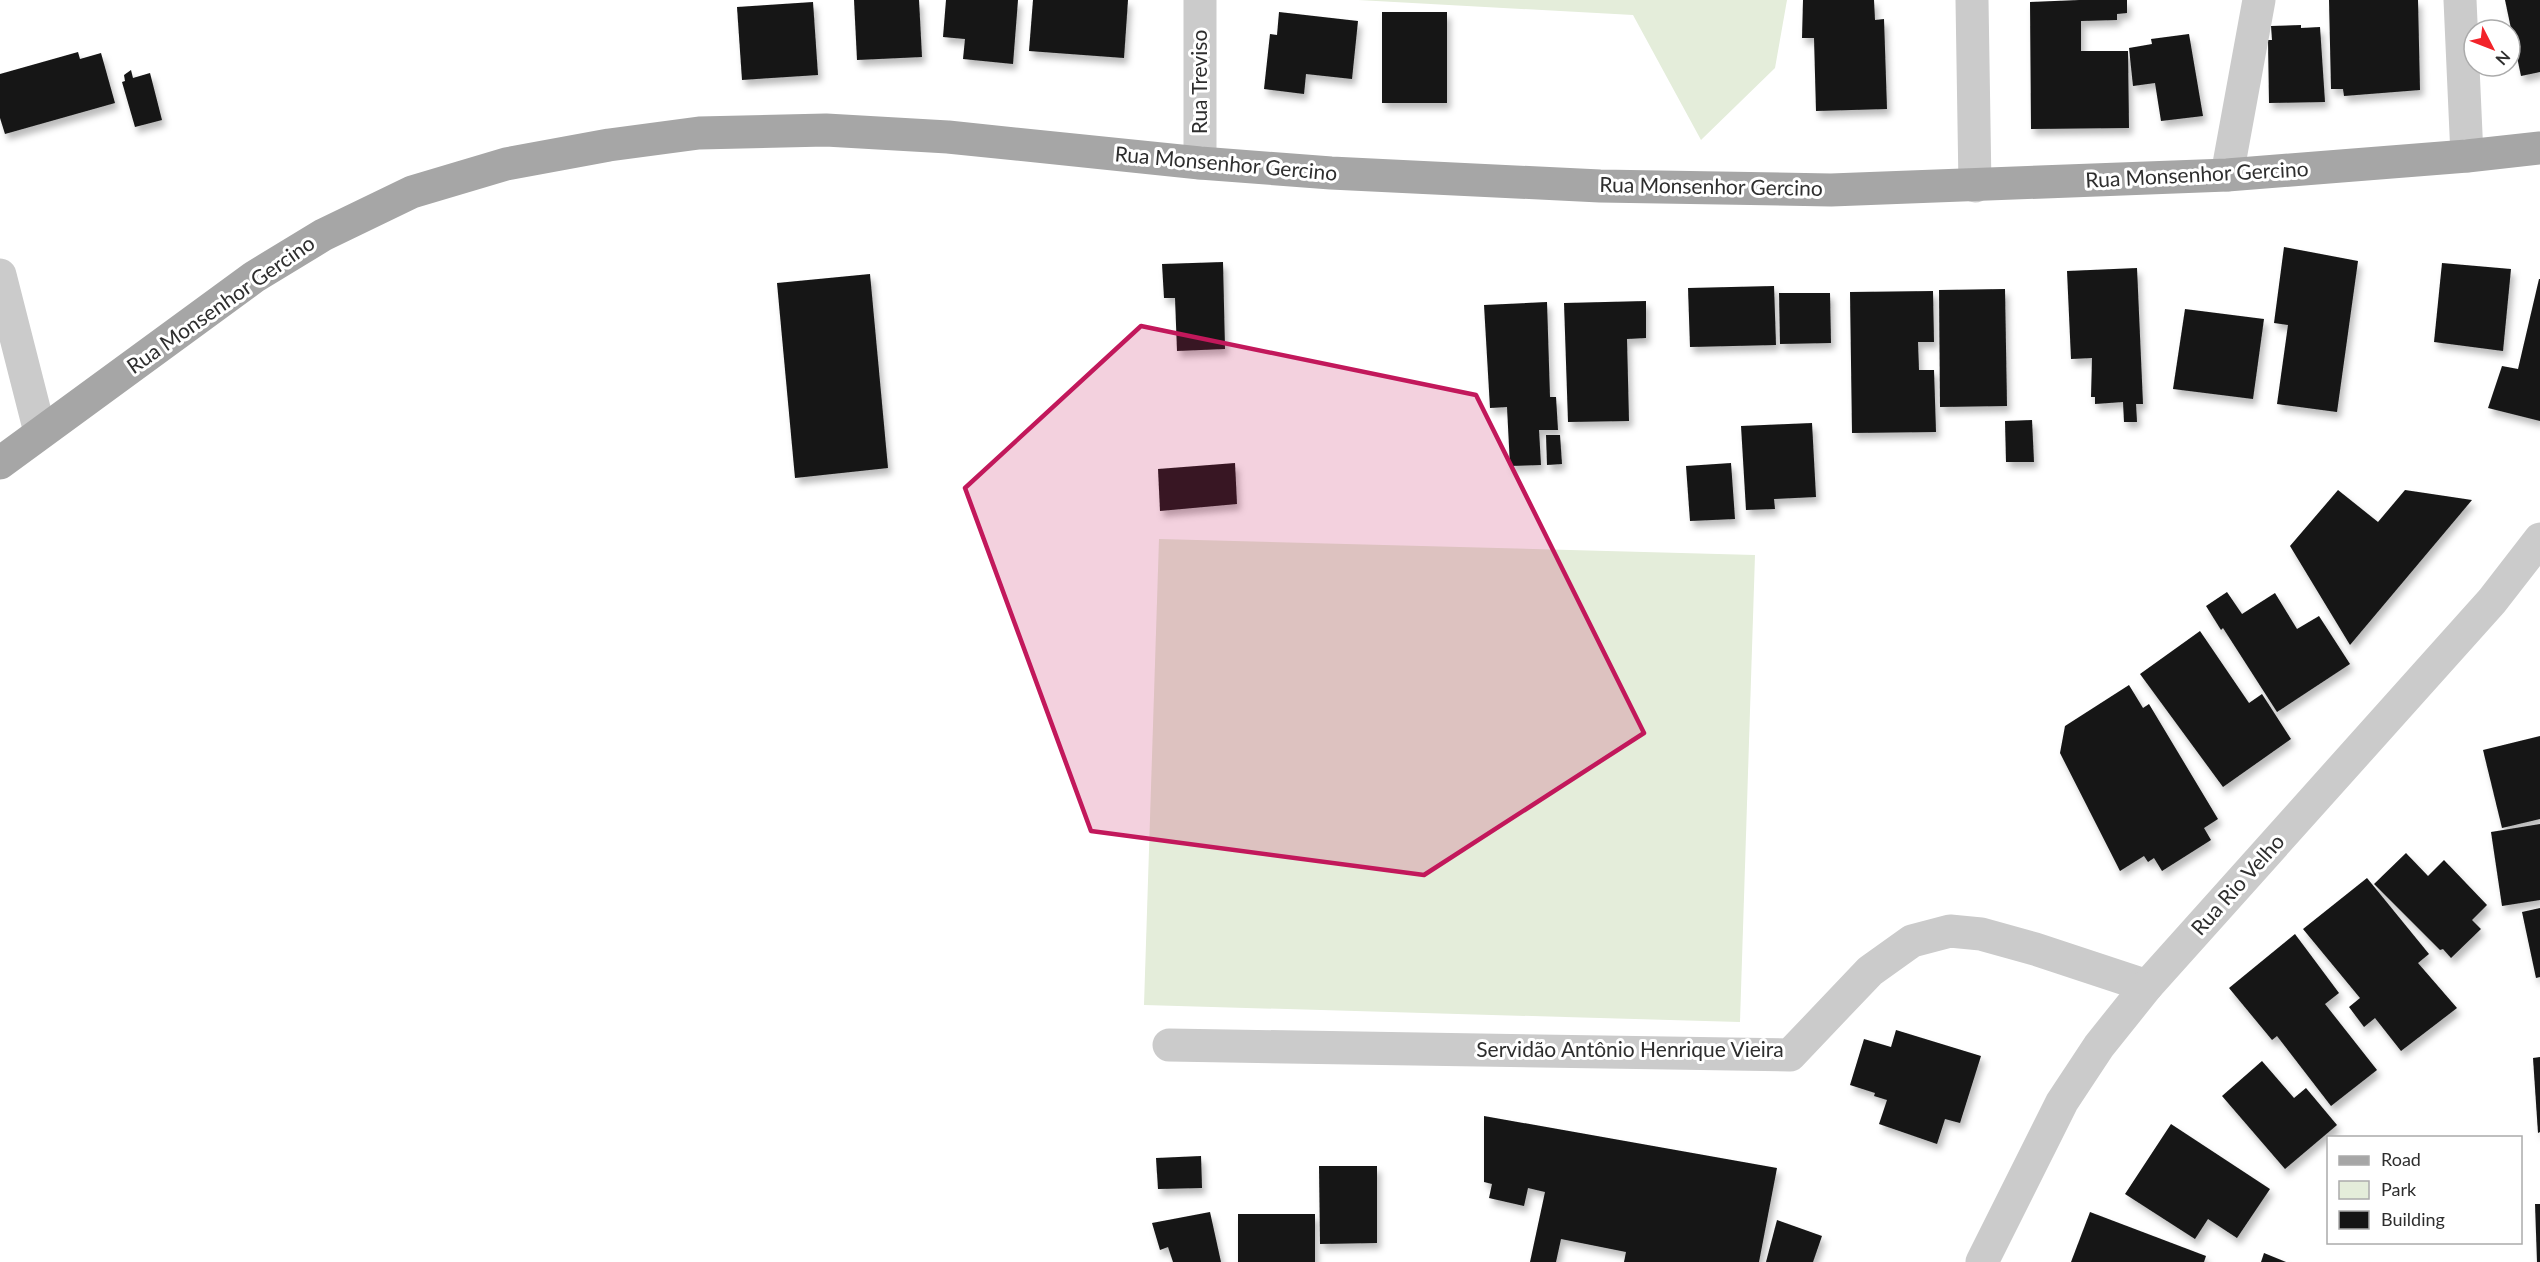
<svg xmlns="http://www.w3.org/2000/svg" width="2540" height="1262" viewBox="0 0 2540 1262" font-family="Lato,sans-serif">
  <defs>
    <filter id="shadow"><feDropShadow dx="3.5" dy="6" stdDeviation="3" flood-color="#0004"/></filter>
  </defs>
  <rect width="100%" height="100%" fill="#fff"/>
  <g fill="#e4edda">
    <path d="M1358 0H1787L1775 68 1701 140 1633 15Z"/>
    <path d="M1159 539 1755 555 1740 1022 1144 1005Z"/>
  </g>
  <g fill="#151515" filter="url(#shadow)">
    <path d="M854 0H919L922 57 857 60Z"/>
    <path d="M946 0H1018L1013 64 963 59 965 39 943 37Z"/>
    <path d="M1033 0H1128L1124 58 1029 51Z"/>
    <path d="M1803 0H1874L1875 20 1884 19 1887 109 1816 111 1814 38H1802Z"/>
    <path d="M2079 0H2127V13L2117 14V20L2081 21V51H2128L2129 128 2031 129 2030 2Z"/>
    <path d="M2329 0H2418L2420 90 2344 96 2343 89H2331Z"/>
    <path d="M2505 0H2540V72L2521 76Z"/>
    <path d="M813 2 818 75 742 80 737 7Z"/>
    <path d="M1279 12 1358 21 1352 79 1306 74 1304 94 1264 89 1270 34 1277 35Z"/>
    <rect x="1382" y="12" width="65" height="91"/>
    <path d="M2301 25V28L2320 27 2325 102 2269 103 2268 40H2272L2271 26Z"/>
    <path d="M2189 34 2203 116 2161 121 2155 83 2133 86 2129 48 2152 44 2151 39Z"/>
    <path d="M78 52 80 59 101 53 115 103 5 134 0 118V74Z"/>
    <path d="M131 70 133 78 150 73 162 120 135 127 122 82 125 81 124 75Z"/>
    <path d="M2284 247 2358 261 2337 412 2277 404 2288 325 2274 323Z"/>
    <path d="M1223 262 1225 349 1177 351 1175 298H1164L1162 264Z"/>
    <path d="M2442 263 2511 269 2503 351 2434 342Z"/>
    <path d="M2137 268 2143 404H2136L2137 422H2124L2123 402 2095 404V397H2091L2092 358 2071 359 2067 271Z"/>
    <path d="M870 274 888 468 795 478 777 283Z"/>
    <path d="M2539 279H2540V421L2488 408 2502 366 2518 369Z"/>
    <path d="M1774 286 1776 345 1690 347 1688 288Z"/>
    <path d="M2005 289 2007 406 1940 407 1939 290Z"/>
    <path d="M1933 291 1934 342H1918L1919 370H1934L1936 432 1852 433 1850 292Z"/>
    <path d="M1779 293H1830L1831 343 1780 344Z"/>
    <path d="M1646 301V338L1627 339 1629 421 1568 422 1564 303Z"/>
    <path d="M1547 302 1550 397H1556L1558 430H1539L1541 465 1510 466 1507 407 1490 408 1484 305Z"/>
    <path d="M2185 309 2264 319 2253 399 2173 389Z"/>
    <path d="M2032 420 2034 462H2006L2005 421Z"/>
    <path d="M1812 423 1816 497 1774 499 1775 509 1746 510 1741 426Z"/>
    <path d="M1546 435H1560L1562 464 1547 465Z"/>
    <path d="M1235 463 1237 504 1160 511 1158 469Z"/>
    <path d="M1731 463 1735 519 1690 521 1686 466Z"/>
    <path d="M2338 490 2378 522 2405 490 2472 500 2350 645 2290 546Z"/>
    <path d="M2227 592 2242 614 2275 593 2297 629 2319 616 2350 664 2277 712 2223 628 2221 630 2206 606Z"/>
    <path d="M2200 631 2249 703 2262 694 2291 739 2223 787 2140 674Z"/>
    <path d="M2129 685 2143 708 2149 704 2218 819 2204 828 2211 840 2162 871 2154 858 2148 862 2144 856 2120 871 2060 753 2065 726Z"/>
    <path d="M2540 736V819L2502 828 2483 750Z"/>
    <path d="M2540 824V900L2502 906 2491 832Z"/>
    <path d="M2406 853 2428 876 2444 860 2487 905 2472 920 2481 929 2451 958 2443 949 2440 950 2374 884Z"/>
    <path d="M2367 878 2429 954 2418 963 2457 1008 2401 1051 2375 1018 2364 1027 2349 1007 2360 998 2303 929Z"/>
    <path d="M2540 908V977L2536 978 2522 912Z"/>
    <path d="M2295 934 2339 993 2325 1004 2377 1070 2331 1106 2277 1036 2272 1040 2229 988Z"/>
    <path d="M1896 1030 1981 1056 1960 1123 1945 1119 1937 1144 1879 1124 1887 1100 1874 1096 1875 1093 1850 1085 1864 1039 1891 1047Z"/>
    <path d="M2540 1057V1132L2538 1133 2533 1058Z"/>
    <path d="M2262 1061 2294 1098 2306 1088 2337 1125 2285 1169 2222 1096Z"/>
    <path d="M1484 1116 1777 1168 1759 1262H1624L1626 1252 1561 1239 1556 1262H1530L1545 1192 1528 1188 1524 1206 1489 1198 1492 1184 1484 1182Z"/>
    <path d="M2171 1124 2270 1189 2237 1238 2208 1219 2195 1239 2125 1194Z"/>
    <path d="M1201 1156 1202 1188 1158 1189 1156 1158Z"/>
    <path d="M1319 1166H1377V1243L1320 1244Z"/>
    <path d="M2535 1204H2540V1262H2537Z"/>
    <path d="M1210 1212 1221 1262H1173L1168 1247 1160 1250 1152 1223Z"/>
    <path d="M2090 1212 2206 1256 2204 1262H2071Z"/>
    <rect x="1238" y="1214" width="77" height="48"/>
    <path d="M1777 1220 1822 1236 1813 1262H1766Z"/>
    <path d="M2264 1253 2286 1262H2261Z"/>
  </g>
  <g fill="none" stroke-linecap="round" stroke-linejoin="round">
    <g stroke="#cbcbcb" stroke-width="33">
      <path d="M1200 0V163"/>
      <path d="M1972 0 1975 186"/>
      <path d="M2460 0 2467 156"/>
      <path d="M2227 175 2259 0"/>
      <path d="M0 275 40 432"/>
      <path d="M1169 1045 1790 1055 1870 971 1912 941 1950 931 1981 934 2035 949 2147 986"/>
    </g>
    <path stroke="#cbcbcb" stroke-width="33" d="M1982 1262 2062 1102 2099 1046 2147 986 2492 601 2540 539"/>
    <path stroke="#a6a6a6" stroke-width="33" d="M0 463 254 277 323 235 412 192 506 164 609 145 699 133 826 130 948 137 1200 163 1331 173 1600 186 1831 190 2227 175 2467 156 2540 148"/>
  </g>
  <path fill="#c2185b" fill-opacity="0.2" stroke="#c2185b" stroke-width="4.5" stroke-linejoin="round" d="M1141 326 1476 395 1644 733 1424 875 1091 831 965 488Z"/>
  <g text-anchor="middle" stroke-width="6" stroke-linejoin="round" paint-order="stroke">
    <g font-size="21" fill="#2e2e2e" stroke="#fff">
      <text transform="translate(1200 82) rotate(-90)" y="7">Rua Treviso</text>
      <text transform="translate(1226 164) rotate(5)" y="7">Rua Monsenhor Gercino</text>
      <text transform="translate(2197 175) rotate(-3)" y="7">Rua Monsenhor Gercino</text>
      <text transform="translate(1711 187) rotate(1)" y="7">Rua Monsenhor Gercino</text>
      <text transform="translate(221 305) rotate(-35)" y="7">Rua Monsenhor Gercino</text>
      <text transform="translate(2238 885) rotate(-48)" y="7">Rua Rio Velho</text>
      <text x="1630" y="1057">Servidão Antônio Henrique Vieira</text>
    </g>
  </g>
  <rect x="2327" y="1136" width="195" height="108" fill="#ffffff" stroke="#ababab" stroke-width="1.5"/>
  <rect x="2339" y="1156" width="30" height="9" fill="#a6a6a6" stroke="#ababab" stroke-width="1.5"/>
  <text x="2381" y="1166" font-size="18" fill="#2e2e2e">Road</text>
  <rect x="2339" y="1181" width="30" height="18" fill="#e4edda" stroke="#ababab" stroke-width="1.5"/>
  <text x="2381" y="1196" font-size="18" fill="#2e2e2e">Park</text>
  <rect x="2339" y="1211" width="30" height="18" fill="#151515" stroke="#ababab" stroke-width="1.5"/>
  <text x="2381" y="1226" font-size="18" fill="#2e2e2e">Building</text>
  <g transform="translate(2492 48) rotate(132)"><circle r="28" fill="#ffffff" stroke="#ababab" stroke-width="1.5"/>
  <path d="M0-4.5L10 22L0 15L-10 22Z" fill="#f2232a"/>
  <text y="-9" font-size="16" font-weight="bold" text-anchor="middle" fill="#2e2e2e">N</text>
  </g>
</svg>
